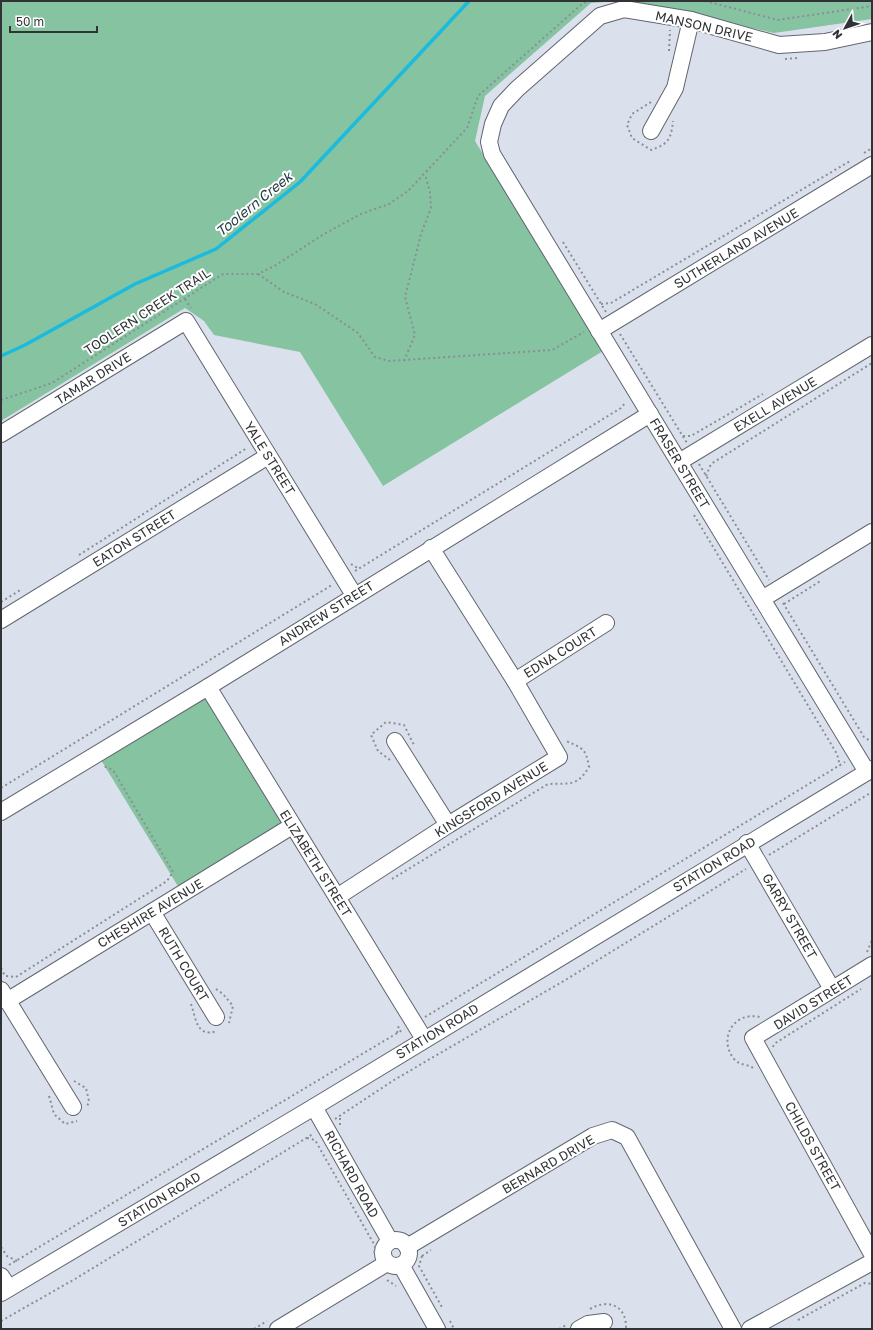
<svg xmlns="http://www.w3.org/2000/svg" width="873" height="1330" viewBox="0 0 873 1330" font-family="'Golos Text',sans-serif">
  <rect width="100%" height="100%" fill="#dbe1ec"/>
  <g fill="#85c3a1">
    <path d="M1 1H619L591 3 485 96 475 141 603 351 383 486 300 352 214 335 204 321 185 308 1 421Z"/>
    <path d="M628 1H872V19L774 33Z"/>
    <path d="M207 697 284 824 179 888 101 760Z"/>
  </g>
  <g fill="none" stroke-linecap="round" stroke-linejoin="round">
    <path stroke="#1abbde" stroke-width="3.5" d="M1 356 25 345 135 284 216 249 300 182 469 1"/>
    <defs>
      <g id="minor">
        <path d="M651 131 675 88 691 20"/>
        <path d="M599 331 872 165"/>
        <path d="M1 434 186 321 354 595"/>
        <path d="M679 462 872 345"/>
        <path d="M762 599 872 532"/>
        <path d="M1 620 268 456"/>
        <path d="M515 681 606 623"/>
        <path d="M208 687 424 1039"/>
        <path d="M395 741 448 825"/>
        <path d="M867 772 492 154 489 142 493 124 501 106 517 89 600 16 624 9 691 20 779 45 825 42 872 32"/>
        <path d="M1 812 208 687 650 414"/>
        <path d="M747 843 832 989"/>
        <path d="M337 897 448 825 559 757 515 681 431 548"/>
        <path d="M152 912 216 1017"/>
        <path d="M872 965 753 1038 872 1254"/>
        <path d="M1 990 73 1107"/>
        <path d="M7 1001 292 826"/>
        <path d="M314 1107 390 1241"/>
        <circle cx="396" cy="1253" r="13"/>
        <path d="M407 1247 593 1136 612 1130 627 1137 733 1329"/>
        <path d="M401 1265 437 1329"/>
        <path d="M1 1276 9 1288"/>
        <path d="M1 1293 314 1107 872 769"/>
        <path d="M278 1329 387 1263"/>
        <path d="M579 1329 588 1324 604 1322"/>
        <path d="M750 1329 872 1262"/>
      </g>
    </defs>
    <use href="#minor" stroke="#61666f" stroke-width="18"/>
    <g stroke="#8a8e95" stroke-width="2" stroke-dasharray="2 3" stroke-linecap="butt">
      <path d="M705 1 778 20 872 6"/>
      <path d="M669 51 670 30"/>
      <path d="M785 59 797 58"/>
      <path d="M651 102 632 114 627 125 632 138 651 150C668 144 671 140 673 121"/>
      <path d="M864 153 872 148"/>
      <path d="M563 242 606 312"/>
      <path d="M258 274 284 292 315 304 358 333 375 357 389 361 552 350 584 332"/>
      <path d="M185 299 191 308"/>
      <path d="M601 304 611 303 850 161"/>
      <path d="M620 334 687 443"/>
      <path d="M404 361 415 335 405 297 421 234 431 208 430 192 425 174"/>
      <path d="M1 400 52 383 223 274H258L276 265 324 234 361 214 389 204 408 191 467 128 478 96 582 4 588 1"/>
      <path d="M683 436H691L763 394"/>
      <path d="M699 464 769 580"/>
      <path d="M706 476 711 464 872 363"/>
      <path d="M694 515 837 754 840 766"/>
      <path d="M79 555 247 448"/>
      <path d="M351 564 359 569"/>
      <path d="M355 571 621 408 626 402"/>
      <path d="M1 602 22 589"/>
      <path d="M783 603 864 737 872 742"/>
      <path d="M784 604 822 580"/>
      <path d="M390 760 378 751 371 735 386 722 404 725 414 745"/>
      <path d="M1 788 332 585"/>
      <path d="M769 855 872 792"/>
      <path d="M392 879 548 784C570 783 577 787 589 767 586 749 583 748 566 741"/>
      <path d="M867 952 872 940"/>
      <path d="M1 968 5 976 16 977 167 881 173 872 113 770 103 766"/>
      <path d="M216 989 223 994 233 1006 229 1023"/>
      <path d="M191 1004C196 1018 196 1038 217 1031"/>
      <path d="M425 1017 845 762"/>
      <path d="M397 1033 399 1025"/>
      <path d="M773 1047 774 1044 861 989"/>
      <path d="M753 1068C748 1064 740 1066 734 1059 718 1039 733 1011 760 1017"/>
      <path d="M74 1081 86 1088 89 1101 87 1107"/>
      <path d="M49 1096 54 1114 65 1124 77 1121"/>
      <path d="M335 1119 394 1080 567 979 746 869"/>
      <path d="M340 1125V1116"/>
      <path d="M307 1138 315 1140 375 1246 374 1255"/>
      <path d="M1 1247 7 1256 17 1261"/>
      <path d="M422 1256 431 1250"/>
      <path d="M422 1256 419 1266 443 1309"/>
      <path d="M9 1265 404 1029"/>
      <path d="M387 1280 396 1286"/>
      <path d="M590 1309C609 1298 627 1306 626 1329"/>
      <path d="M798 1320 865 1283 872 1284"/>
      <path d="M1 1321 75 1279 313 1134"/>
      <path d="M450 1321 454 1329"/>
      <path d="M254 1329 267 1321"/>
      <path d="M559 1329 566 1325"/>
    </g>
    <use href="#minor" stroke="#fff" stroke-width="16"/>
  </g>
  <g text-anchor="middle" stroke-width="4" stroke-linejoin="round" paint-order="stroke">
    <g font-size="13" fill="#303236" stroke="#fff">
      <text transform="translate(704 26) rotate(13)" y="5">MANSON DRIVE</text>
      <text transform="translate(736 248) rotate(-31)" y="5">SUTHERLAND AVENUE</text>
      <text transform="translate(147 311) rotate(-33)" y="5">TOOLERN CREEK TRAIL</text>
      <text transform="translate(93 378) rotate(-32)" y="5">TAMAR DRIVE</text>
      <text transform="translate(775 404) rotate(-31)" y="5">EXELL AVENUE</text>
      <text transform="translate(270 458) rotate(58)" y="5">YALE STREET</text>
      <text transform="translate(680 463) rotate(59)" y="5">FRASER STREET</text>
      <text transform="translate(134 538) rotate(-32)" y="5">EATON STREET</text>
      <text transform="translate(326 613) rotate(-32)" y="5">ANDREW STREET</text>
      <text transform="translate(560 652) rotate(-32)" y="5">EDNA COURT</text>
      <text transform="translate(491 799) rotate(-32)" y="5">KINGSFORD AVENUE</text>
      <text transform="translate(316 863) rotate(58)" y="5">ELIZABETH STREET</text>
      <text transform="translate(714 864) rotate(-31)" y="5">STATION ROAD</text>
      <text transform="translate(150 913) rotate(-31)" y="5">CHESHIRE AVENUE</text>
      <text transform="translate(790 916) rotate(60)" y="5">GARRY STREET</text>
      <text transform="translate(184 964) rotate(59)" y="5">RUTH COURT</text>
      <text transform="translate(813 1002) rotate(-32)" y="5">DAVID STREET</text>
      <text transform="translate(437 1031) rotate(-31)" y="5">STATION ROAD</text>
      <text transform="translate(813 1146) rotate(61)" y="5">CHILDS STREET</text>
      <text transform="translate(548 1164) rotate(-30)" y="5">BERNARD DRIVE</text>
      <text transform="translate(352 1174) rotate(61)" y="5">RICHARD ROAD</text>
      <text transform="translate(159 1199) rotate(-31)" y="5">STATION ROAD</text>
    </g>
    <g font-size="14" font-style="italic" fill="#233b42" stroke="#fff">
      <text transform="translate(254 204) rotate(-39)" y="5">Toolern Creek</text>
    </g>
  </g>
  <rect width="873" height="1330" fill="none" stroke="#303236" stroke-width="4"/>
  <g transform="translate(845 28) rotate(230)" stroke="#ffffff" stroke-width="3" paint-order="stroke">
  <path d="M0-3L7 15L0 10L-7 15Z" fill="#303236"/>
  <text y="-6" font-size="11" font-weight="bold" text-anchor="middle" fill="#303236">N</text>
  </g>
  <path d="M10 26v6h87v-6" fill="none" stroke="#303236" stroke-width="2"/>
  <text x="16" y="26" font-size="12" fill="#303236" stroke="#ffffff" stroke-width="3" paint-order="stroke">50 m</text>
</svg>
